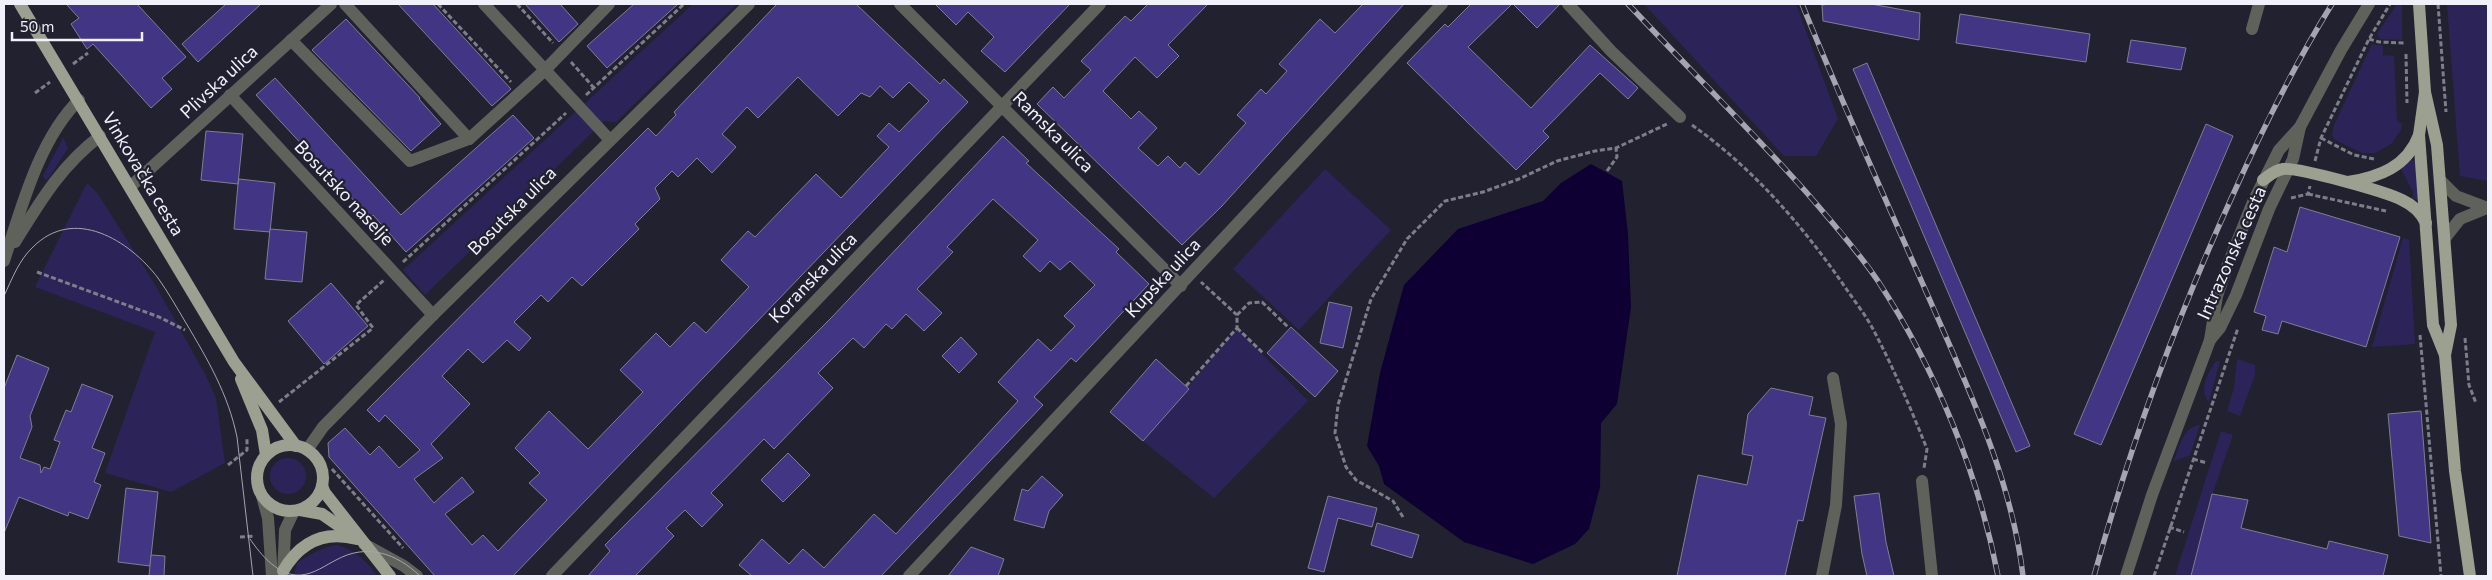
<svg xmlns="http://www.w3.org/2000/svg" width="2492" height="580" viewBox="0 0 2492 580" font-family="Commissioner,sans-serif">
  <rect width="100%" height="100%" fill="#222130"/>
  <g fill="#2c2458">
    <path d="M693 4H737L616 122 604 121 425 295 403 270Z"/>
    <path d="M1644 4H1796L1838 119 1816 156H1784Z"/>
    <path d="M2397 4H2402V40L2380 39 2377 34Z"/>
    <path d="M2447 4H2488V181L2460 176Z"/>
    <path d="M2372 44 2383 46V55L2394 56 2397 121 2402 124 2401 130 2391 144 2375 153H2362L2335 140 2332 135 2334 125Z"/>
    <path d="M63 138 68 148 48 179 45 180 43 176Z"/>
    <path d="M2411 159 2416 162 2420 197 2417 200 2413 198V192L2401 169Z"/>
    <path d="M1325 169 1391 230 1299 330 1233 269Z"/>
    <path d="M87 183 98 194 154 283 205 374 216 398 225 463 171 492 105 473 155 332 35 287Z"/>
    <path d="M2403 238 2409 240 2415 344 2372 347Z"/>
    <path d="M1237 328 1308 401 1214 498 1143 441Z"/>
    <path d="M2237 359 2255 365V375L2240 416 2227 411 2234 388Z"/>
    <path d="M2216 361H2220L2209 402C2198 390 2208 373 2216 361Z"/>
    <path d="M2200 425 2190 455 2174 461C2179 447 2183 427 2200 425Z"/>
    <path d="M2221 431 2233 435 2212 495 2191 576H2175Z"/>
    <circle cx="288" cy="476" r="18"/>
    <path d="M337 545C354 549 367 562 377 576H294L297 563C310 554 321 548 337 545Z"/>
  </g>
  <path fill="#0e0032" d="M1591 164 1622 181 1628 234 1631 307 1617 404 1601 423 1600 487 1589 529 1575 544 1533 564 1464 542 1384 484 1379 466 1367 446 1380 373 1404 285 1458 229 1543 201 1561 183Z"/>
  <g fill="#423583" stroke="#7f7e91" fill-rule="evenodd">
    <path d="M66 4H137L186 57 162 78 172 89 151 108 93 44 87 49 71 24 79 18Z"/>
    <path d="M226 4H261L198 62 182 44Z"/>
    <path d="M398 4H433L511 89 492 106Z"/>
    <path d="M525 4H560L578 24 559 42Z"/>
    <path d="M634 4H678L607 68 587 46Z"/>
    <path d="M777 4H856L940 84 944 79 968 102 513 576H435L329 457 328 443 345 428 370 455 379 446 399 468 420 450 385 415 379 422 367 410 648 128 656 136 676 115 674 112ZM798 77 838 116 861 93 870 97 880 86 893 98 909 82 929 101 899 132 889 123 877 136 889 147 841 198 816 174 755 237 748 231 721 260 749 287 706 333 694 322 670 347 656 333 620 370 643 392 588 449 549 411 515 448 540 473 529 483 547 500 498 551 483 535 472 545 445 514 474 492 462 477 434 503 414 479 443 458 431 444 470 404 442 376 468 349 483 363 507 340 519 351 531 338 514 322 541 295 548 302 572 277 582 286 639 229 635 224 660 199 655 188 672 171 678 177 697 158 712 173 736 147 722 134 747 107 758 118Z"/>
    <path d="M935 4H1070L1005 72 981 51 994 37 968 12 956 25Z"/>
    <path d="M1148 4H1208L1168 45 1179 56 1157 78 1135 57 1103 91 1131 119 1139 111 1157 128 1138 148 1158 166 1168 156 1180 168 1185 162 1199 175 1246 123 1237 115 1261 89 1266 94 1287 71 1279 64 1320 19 1335 33 1363 4H1404L1222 206 1182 245 1037 104 1053 87 1064 98 1091 70 1081 61 1125 16 1131 21Z"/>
    <path d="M1471 4H1512L1468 47 1531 108 1590 45 1638 88 1628 99 1600 73 1543 131 1549 137 1516 170 1407 63 1445 24 1448 27Z"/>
    <path d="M1513 4H1560L1537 28Z"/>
    <path d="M1830 4H1871L1920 13 1919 40 1823 21 1822 5Z"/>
    <path d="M1960 14 2090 34 2086 62 1956 43Z"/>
    <path d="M346 19 420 98 419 99 441 124 411 151 312 50Z"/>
    <path d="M2131 40 2186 48 2181 70 2127 62Z"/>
    <path d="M1867 63 2030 446 2016 452 1853 69Z"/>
    <path d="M275 78 401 215 513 115 534 138 406 252 373 215 370 218 256 95Z"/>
    <path d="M2206 124 2233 136 2101 445 2074 434Z"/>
    <path d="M206 131 243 134 238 184 239 179 275 183 270 232 234 229 238 184 201 180Z"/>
    <path d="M1003 136 1029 161 1026 163 1119 249 1116 252 1149 284 1076 362 1071 358 1034 397 1043 405 881 576H752L739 565 762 539 789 564 803 549 824 568 874 514 896 534 1018 401 998 382 1038 339 1051 351 1075 326 1064 316 1095 285 1070 261 1060 270 1050 261 1040 272 1023 256 1038 240 993 199 947 247 953 252 917 289 942 313 924 331 906 314 892 329 886 324 864 348 853 338 818 373 833 388 774 449 764 439 711 493 723 505 702 527 685 510 666 528 674 536 635 576H588L610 551 605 545 832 317Z"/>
    <path d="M2300 207 2400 237 2366 347 2282 321 2278 334 2262 330 2266 316 2254 312 2274 247 2287 252Z"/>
    <path d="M270 229 307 232 302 282 265 279Z"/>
    <path d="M331 283 368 326 324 364 288 321Z"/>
    <path d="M1329 302 1352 307 1343 348 1320 343Z"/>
    <path d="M1291 327 1338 371 1315 397 1267 353Z"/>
    <path d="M961 337 977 354 959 373 942 356Z"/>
    <path d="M17 355 49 368 30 416 32 427 20 458 40 465 41 473 44 467 50 469 60 442 54 440 66 410 71 412 82 384 113 396 92 448 105 453 94 482 101 485 88 519 69 512 68 516 19 497 4 533V388Z"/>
    <path d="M1156 359 1189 389 1143 441 1110 412Z"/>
    <path d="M1771 388 1813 397 1809 415 1826 418 1803 521 1798 520 1785 576H1677L1698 475 1747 485 1753 456 1742 454 1748 414Z"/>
    <path d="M2421 411 2427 489 2431 543 2399 536 2388 414Z"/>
    <path d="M788 453 810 475 783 502 761 480Z"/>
    <path d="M1042 476 1063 495 1049 511 1044 528 1014 520 1022 489 1028 491Z"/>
    <path d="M126 488 158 492 150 566 118 562Z"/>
    <path d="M1879 493 1886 542 1894 576H1867L1862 554 1854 496Z"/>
    <path d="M2212 494 2248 500 2241 528 2327 549 2329 541 2388 555 2383 576H2191Z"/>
    <path d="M1328 496 1377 508 1372 527 1338 518 1324 572 1308 568Z"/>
    <path d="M1377 523 1419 535 1412 558 1371 545Z"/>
    <path d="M971 547 1004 559 998 576H948Z"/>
    <path d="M151 555 165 556 164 576H149Z"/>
  </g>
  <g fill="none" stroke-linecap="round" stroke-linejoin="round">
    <g stroke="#7e7e8a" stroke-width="3" stroke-dasharray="5 2.5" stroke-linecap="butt">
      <path d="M438 4 511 82"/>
      <path d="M517 4 553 43"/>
      <path d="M2438 4 2446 112"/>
      <path d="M2369 39 2379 42 2406 43"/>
      <path d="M2406 54 2407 103"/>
      <path d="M571 62 594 88"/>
      <path d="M73 64 88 53"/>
      <path d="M35 93 50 82"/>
      <path d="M586 95 684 4"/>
      <path d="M1692 125C1754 169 1804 227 1847 290 1856 303 1867 317 1874 331 1894 369 1911 409 1927 449L1924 468"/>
      <path d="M2321 138 2354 155 2374 159"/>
      <path d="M2315 161 2321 138 2369 39 2390 4"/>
      <path d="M1607 171 1617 157 1616 148"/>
      <path d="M2308 194 2386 211"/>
      <path d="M2291 198 2308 194 2310 186"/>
      <path d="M403 262 566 113"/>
      <path d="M37 272 159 317 185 330"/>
      <path d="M1237 315 1249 303 1262 302 1288 327"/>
      <path d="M1237 328 1263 353"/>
      <path d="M2420 335 2441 576"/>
      <path d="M2465 338 2469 385 2476 403"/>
      <path d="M1186 386 1237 328V315L1201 282"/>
      <path d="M279 402 373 328 356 305 384 280"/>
      <path d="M2193 459 2207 463"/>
      <path d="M228 465 247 450V438"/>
      <path d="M332 469 403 548"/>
      <path d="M1403 517 1393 501 1356 480 1346 467 1335 433 1338 405 1371 299 1407 239 1445 201 1483 192 1519 179 1557 161 1595 151 1616 148 1667 124"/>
      <path d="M2169 527 2184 532"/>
      <path d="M240 537 255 536"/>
      <path d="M2154 576 2238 328"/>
    </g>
    <g stroke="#5f625a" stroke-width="12">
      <path d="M345 4 469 139"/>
      <path d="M484 4 609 139"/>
      <path d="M900 4 1181 286"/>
      <path d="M1568 4 1611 51 1680 117"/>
      <path d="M2252 29 2259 4"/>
      <path d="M291 40 410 161 469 139 545 70 609 4"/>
      <path d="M230 95 433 315"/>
      <path d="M2441 181 2456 196 2488 208"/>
      <path d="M130 187 331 4"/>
      <path d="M2445 238 2460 219 2487 208"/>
      <path d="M15 242C41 200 61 166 100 136"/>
      <path d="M4 261C21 209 39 139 79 100"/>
      <path d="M2210 340 2220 328 2236 295 2269 209 2293 159 2300 127 2341 50 2369 4"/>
      <path d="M307 450 323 427 433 315 749 4"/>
      <path d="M1922 481 1932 576"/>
      <path d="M262 496 268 518 272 576"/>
      <path d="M364 544 404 566 417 576"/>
      <path d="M283 576 285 530 294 511"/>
      <path d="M552 576 1100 4"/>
      <path d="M909 576 1442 4"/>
      <path d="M1822 576 1836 505 1839 457 1841 424 1833 378"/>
      <path d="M2126 576 2152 495 2210 340 2217 296 2227 267 2253 202 2279 150 2300 127"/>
    </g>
    <g stroke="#9ca090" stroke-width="12">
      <path d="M20 4 234 362 296 446"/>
      <path d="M2419 4 2425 92 2437 145 2451 325 2445 355"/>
      <path d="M2425 92 2419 135 2433 325 2445 355 2455 471 2470 576"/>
      <path d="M2263 180C2270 175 2275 170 2283 169 2298 167 2387 192 2402 200 2413 205 2421 212 2426 223"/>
      <path d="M2348 182C2379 177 2407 167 2419 135"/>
      <path d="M241 379 262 430 266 455"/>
      <circle cx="290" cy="478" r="33"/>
      <path d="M322 486 325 493 390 576"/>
      <path d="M300 510 322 514 355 537"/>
      <path d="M283 571C300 542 324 530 357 539"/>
    </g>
    <g stroke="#a5a4b0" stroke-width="1">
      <path d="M4 296C12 279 19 260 33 247 74 206 129 240 158 278 168 292 177 308 186 323 208 360 228 394 237 437L253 576"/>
      <path d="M250 539C261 555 279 577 301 575 314 574 326 565 336 560 367 543 396 553 420 576"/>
    </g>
    <defs>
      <g id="rail">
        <path d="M1628 4C1687 67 1749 128 1807 193 1831 221 1857 250 1878 281 1936 370 1978 472 1998 576"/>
        <path d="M1802 4C1843 105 1888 205 1932 305 1970 392 2012 481 2023 576"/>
        <path d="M2094 576C2130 446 2175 322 2231 199 2261 132 2293 67 2332 4"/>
      </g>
    </defs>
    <use href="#rail" stroke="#a5a4b0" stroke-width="5.5"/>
    <use href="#rail" stroke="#222130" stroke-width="4" stroke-dasharray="11" stroke-linecap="butt"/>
  </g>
  <g text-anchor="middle" stroke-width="4.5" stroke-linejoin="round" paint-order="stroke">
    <g font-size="18" fill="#f1f1fb" stroke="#222130">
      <text transform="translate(219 82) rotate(-43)" y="6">Plivska ulica</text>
      <text transform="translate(1053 132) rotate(45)" y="6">Ramska ulica</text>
      <text transform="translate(143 174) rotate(59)" y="6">Vinkovačka cesta</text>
      <text transform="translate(344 193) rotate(47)" y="6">Bosutsko naselje</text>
      <text transform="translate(512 211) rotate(-45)" y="6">Bosutska ulica</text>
      <text transform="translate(2232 253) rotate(-66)" y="6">Intrazonska cesta</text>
      <text transform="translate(813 278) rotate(-46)" y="6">Koranska ulica</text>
      <text transform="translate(1163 278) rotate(-47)" y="6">Kupska ulica</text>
    </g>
  </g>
  <rect width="2492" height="580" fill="none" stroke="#f1f1fb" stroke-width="10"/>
  <path d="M12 32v8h130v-8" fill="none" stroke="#f1f1fb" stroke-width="2.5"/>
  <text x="20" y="32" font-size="15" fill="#f1f1fb" stroke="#222130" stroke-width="4" paint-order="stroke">50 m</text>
</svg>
